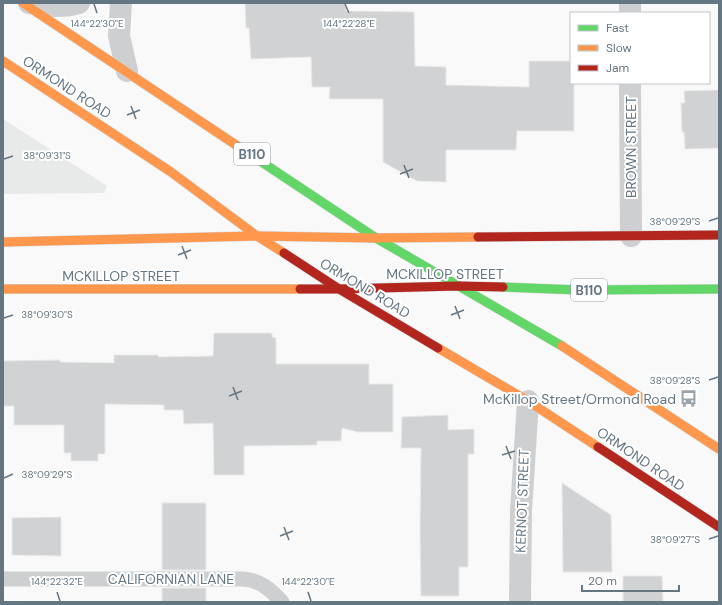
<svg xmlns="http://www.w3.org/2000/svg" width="722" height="605" viewBox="0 0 722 605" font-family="'DM Sans',sans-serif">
  <rect width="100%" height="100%" fill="#f9f9f9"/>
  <path fill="#e8e9e9" d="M3 119 107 186 104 193 3 194Z"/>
  <g fill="#d0d2d3" stroke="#e8e8e8">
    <path d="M245 3H346V11L414 12 415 66 446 67V85L529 87V61H571V83H574V131H517L516 150H446V182L417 181 383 162V99H329L330 87H312L311 57 251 59 249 28H246Z"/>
    <path d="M719 90V148L685 149 684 132H682L681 103H685L684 91Z"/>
    <path d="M214 333H272V337L276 338V364H369V384H393V432H358L342 428 341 441H317V445L244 446V475H214L213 423 184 424 183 410H164V405L105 404V454H98V461H71V453H64V425H14V406H3V361L60 360V362L114 363V355H158V357L213 356Z"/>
    <path d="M448 415V430L474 429V454H468V567H459V596H421L420 529 421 448H401L402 417Z"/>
    <path d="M562 483 611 515 612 572H563Z"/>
    <rect x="162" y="503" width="44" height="67"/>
    <path d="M61 517V556L12 555V518Z"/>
    <path d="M623 576H662L663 602H623Z"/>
    <rect x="162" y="588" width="44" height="14"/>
  </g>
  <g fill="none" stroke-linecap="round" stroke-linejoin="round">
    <defs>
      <g id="fast">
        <path d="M242 149 376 238"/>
        <path d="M376 238 562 346"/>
        <path d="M503 287 579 290 719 289"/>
      </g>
      <g id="slow">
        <path d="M23 3 242 149"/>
        <path d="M3 61 171 172 257 236 284 253"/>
        <path d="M257 236 376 238 478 237"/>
        <path d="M3 242 257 236"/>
        <path d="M3 289H300"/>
        <path d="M562 346 719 449"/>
        <path d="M438 348 528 401 598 447"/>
      </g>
      <g id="jam">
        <path d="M478 237 719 235"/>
        <path d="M284 253 339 289 458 286 503 287"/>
        <path d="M300 289H339L438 348"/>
        <path d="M598 447 719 527"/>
      </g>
    </defs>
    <use href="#fast" stroke="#d5d6d7" stroke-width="10"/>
    <use href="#slow" stroke="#d5d6d7" stroke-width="10"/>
    <use href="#jam" stroke="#d5d6d7" stroke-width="10"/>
    <path stroke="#cecfd0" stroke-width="15" d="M3 579H243C260 580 271 590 282 602"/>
    <g stroke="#cecfd0" stroke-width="22">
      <path d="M29 3C46 6 63 8 79 3"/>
      <path d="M121 3 119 36 127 71"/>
      <path d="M630 3V13"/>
      <path d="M630 83 631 236"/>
      <path d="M520 602 521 511 528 401"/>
    </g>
    <use href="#fast" stroke="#63d668" stroke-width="9"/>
    <use href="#slow" stroke="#ff974d" stroke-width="9"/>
    <use href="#jam" stroke="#b3261e" stroke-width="9"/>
  </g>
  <path fill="none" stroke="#657683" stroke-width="1.5" d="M94 4 97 13M345 4 349 13M131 106 136 119M127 115 140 110M4 159 13 156M404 165 409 178M400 174 413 169M709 221 718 218M182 246 187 259M178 255 191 250M455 306 460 319M451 315 464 310M4 318 13 315M709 380 718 377M233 387 238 400M229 396 242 391M506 446 511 459M502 455 515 451M4 478 13 474M284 527 289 540M280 536 293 531M709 539 718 536M57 592 60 601M308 592 311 601"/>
  <defs>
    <symbol id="bus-bare" viewBox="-9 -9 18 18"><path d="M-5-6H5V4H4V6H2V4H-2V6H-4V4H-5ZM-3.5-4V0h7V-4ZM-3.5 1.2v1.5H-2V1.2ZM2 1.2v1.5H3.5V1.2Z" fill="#99a4ac" stroke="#fff" stroke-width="2.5" paint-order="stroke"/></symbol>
  </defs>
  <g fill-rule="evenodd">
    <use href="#bus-bare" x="676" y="386" width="25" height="25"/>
  </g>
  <g text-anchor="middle" stroke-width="4" stroke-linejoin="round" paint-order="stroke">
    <g fill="#fff" stroke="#939fa8" stroke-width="1">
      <rect x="234" y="143" width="36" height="22" rx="3"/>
      <rect x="571" y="279" width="36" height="22" rx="3"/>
    </g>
    <g font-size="13" font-weight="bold" fill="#657683">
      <text x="252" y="159">B110</text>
      <text x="589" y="295">B110</text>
    </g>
    <g font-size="14" fill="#657683" stroke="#fff">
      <text transform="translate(67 87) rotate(33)" y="5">ORMOND ROAD</text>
      <text transform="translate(631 147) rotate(-90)" y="5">BROWN STREET</text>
      <text x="445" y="279">MCKILLOP STREET</text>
      <text x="121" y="281">MCKILLOP STREET</text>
      <text transform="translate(365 288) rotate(31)" y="5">ORMOND ROAD</text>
      <text transform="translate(641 459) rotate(34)" y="5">ORMOND ROAD</text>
      <text transform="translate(522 501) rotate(-88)" y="5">KERNOT STREET</text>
      <text x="171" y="584">CALIFORNIAN LANE</text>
    </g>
    <g font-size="14" fill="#657683" stroke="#fff" text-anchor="end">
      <text x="676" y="404">McKillop Street/Ormond Road</text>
    </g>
  </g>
  <g font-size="10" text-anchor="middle" fill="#657683" stroke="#fff" stroke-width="4" stroke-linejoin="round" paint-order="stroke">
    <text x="97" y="27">144°22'30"E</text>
    <text x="349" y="27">144°22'28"E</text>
    <text x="47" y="159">38°09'31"S</text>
    <text x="675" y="225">38°09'29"S</text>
    <text x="47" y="318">38°09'30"S</text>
    <text x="675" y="384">38°09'28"S</text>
    <text x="47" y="478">38°09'29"S</text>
    <text x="675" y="543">38°09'27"S</text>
    <text x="57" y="585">144°22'32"E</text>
    <text x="308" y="585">144°22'30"E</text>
  </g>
  <rect width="722" height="605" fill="none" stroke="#657683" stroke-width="8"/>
  <rect x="570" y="12" width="140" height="72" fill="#ffffff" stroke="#c1c8cd"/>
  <rect x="578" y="25" width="20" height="6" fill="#63d668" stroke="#c1c8cd"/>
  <text x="606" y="32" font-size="12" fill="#657683">Fast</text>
  <rect x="578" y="45" width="20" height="6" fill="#ff974d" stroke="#c1c8cd"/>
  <text x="606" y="52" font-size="12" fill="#657683">Slow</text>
  <rect x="578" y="65" width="20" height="6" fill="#b3261e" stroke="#c1c8cd"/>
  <text x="606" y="72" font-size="12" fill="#657683">Jam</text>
  <path d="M582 585v6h97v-6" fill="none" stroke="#657683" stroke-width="2"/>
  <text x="588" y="585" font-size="12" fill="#657683" stroke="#ffffff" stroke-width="3" paint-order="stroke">20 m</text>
</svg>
